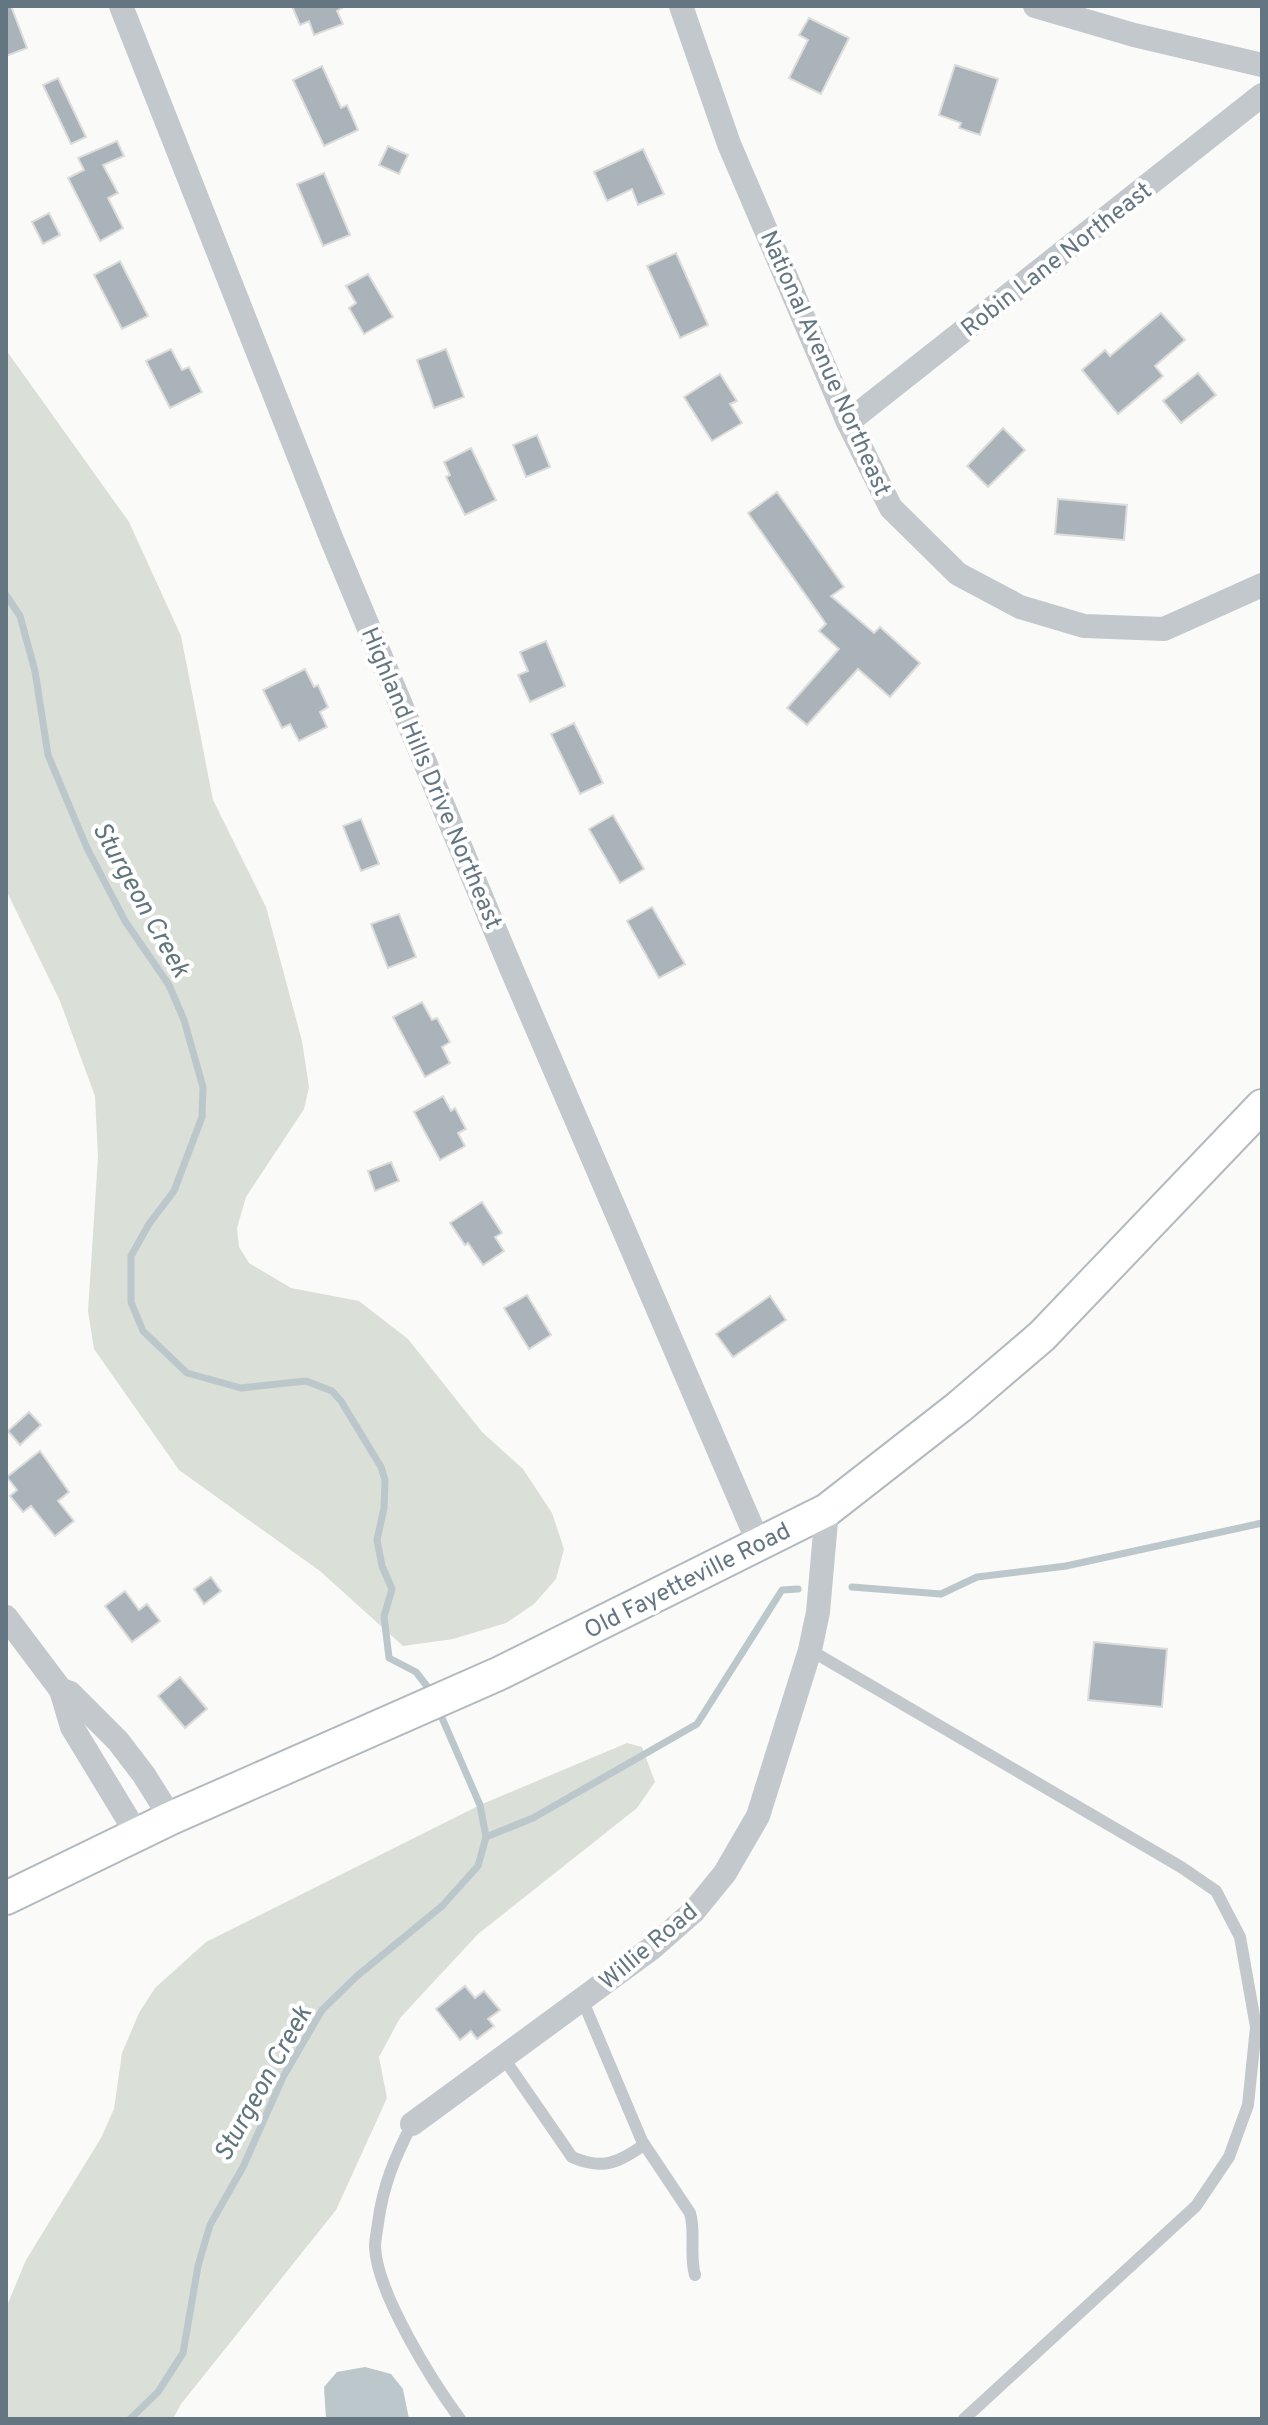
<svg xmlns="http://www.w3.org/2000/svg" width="1268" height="2425" viewBox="0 0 1268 2425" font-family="Overpass,sans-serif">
  <rect width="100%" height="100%" fill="#fafaf8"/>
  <g fill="#dadfd7">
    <path d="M6 350 129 522 181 636 213 800 266 907 302 1041 309 1087 304 1109 246 1197 237 1228 239 1247 249 1263 291 1288 359 1301 408 1339 482 1432 523 1469 552 1513 564 1549 556 1579 534 1604 506 1623 453 1639 403 1646 320 1571 179 1470 94 1349 88 1311 98 1157 95 1096 60 1001 6 890Z"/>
    <path d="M627 1743 642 1747 655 1782 637 1808 478 1934 400 2018 379 2057 387 2098 336 2210 181 2404 173 2419H6V2308L26 2260 101 2138 114 2109 122 2053 139 2013 155 1988 206 1942 480 1805Z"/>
  </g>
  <path fill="#bbc7cb" d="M365 2367 391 2374 403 2389 409 2419H326L324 2387 337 2372Z"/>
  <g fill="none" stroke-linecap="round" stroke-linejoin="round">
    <g stroke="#bbc7cb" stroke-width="7">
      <path d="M6 595 20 616 35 671 48 755 87 848 125 921 169 985 184 1020 203 1087 202 1117 174 1191 149 1224 131 1256V1302L143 1331 187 1373 241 1388 306 1381 332 1391 341 1401 381 1467 385 1480 384 1508 377 1540 382 1566 392 1589 384 1616 389 1658 416 1672 430 1690"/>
      <path d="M852 1587 941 1594 977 1577 1066 1566 1262 1523"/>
      <path d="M486 1837 533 1818 697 1724 782 1590 798 1589"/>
      <path d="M130 2419 158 2392 183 2353 198 2266 210 2225 243 2167 283 2077 322 2010 357 1976 442 1906 478 1866 486 1837 480 1805 442 1718"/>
    </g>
  </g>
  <g fill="#aab3b9" stroke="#dcdcda" stroke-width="2">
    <path d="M6 6H11L27 48 6 56Z"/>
    <path d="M292 6H345L337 11 343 24 314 35 309 21 300 25Z"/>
    <path d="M809 18 849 38 821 94 789 78 808 40 799 35Z"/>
    <path d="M955 65 998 79 980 135 959 128 961 123 939 115Z"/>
    <path d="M322 66 341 108 347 105 358 130 324 146 293 80Z"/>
    <path d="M58 78 86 137 71 144 43 85Z"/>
    <path d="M117 141 124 156 103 165 118 193 108 198 123 228 100 241 68 178 84 170 78 158Z"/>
    <path d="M388 146 408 155 399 174 379 165Z"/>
    <path d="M643 149 664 194 638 205 632 189 607 201 594 172Z"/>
    <path d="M324 173 350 235 323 246 297 184Z"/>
    <path d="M49 213 60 235 43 244 32 222Z"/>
    <path d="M676 253 708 325 680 338 647 266Z"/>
    <path d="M120 261 148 316 122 329 94 275Z"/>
    <path d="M368 274 393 317 364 334 349 308 356 303 346 286Z"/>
    <path d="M1161 313 1185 340 1155 366 1163 376 1118 414 1082 370 1105 350 1110 356Z"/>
    <path d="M171 349 182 370 189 367 202 392 170 408 146 361Z"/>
    <path d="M446 349 464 397 434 408 417 360Z"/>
    <path d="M1198 373 1216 395 1181 423 1163 401Z"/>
    <path d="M720 374 737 401 730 404 742 423 712 441 684 397Z"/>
    <path d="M1003 428 1025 450 988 487 967 466Z"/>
    <path d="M537 435 550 467 526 477 513 445Z"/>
    <path d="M471 448 496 500 465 515 446 477 450 475 444 462Z"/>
    <path d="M777 492 844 587 831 596 874 633 880 627 920 663 890 697 858 669 807 725 787 708 839 649 819 631 826 624 748 513Z"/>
    <path d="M1058 499 1127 505 1124 540 1055 534Z"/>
    <path d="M546 641 565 686 530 702 518 675 528 671 520 652Z"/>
    <path d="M305 669 314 687 318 685 328 707 320 712 327 727 299 741 290 724 282 728 263 690Z"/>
    <path d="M574 723 603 783 580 794 551 734Z"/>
    <path d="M613 815 644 869 620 883 589 829Z"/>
    <path d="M361 819 379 864 361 871 343 826Z"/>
    <path d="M652 907 685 964 659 978 627 921Z"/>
    <path d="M399 914 416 957 388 968 371 924Z"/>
    <path d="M422 1002 432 1020 437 1018 450 1042 442 1047 450 1063 425 1077 393 1017Z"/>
    <path d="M443 1096 451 1111 455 1108 466 1129 458 1133 465 1146 440 1160 414 1112Z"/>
    <path d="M391 1162 399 1181 375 1191 368 1171Z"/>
    <path d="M482 1202 502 1233 495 1237 504 1251 483 1265 468 1243 465 1245 450 1223Z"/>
    <path d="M527 1295 551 1335 529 1349 504 1308Z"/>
    <path d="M770 1296 786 1320 733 1357 716 1334Z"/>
    <path d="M29 1412 41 1425 20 1445 8 1431Z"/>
    <path d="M40 1451 69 1492 58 1501 74 1521 55 1536 31 1506 23 1512 10 1496 17 1490 7 1477Z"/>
    <path d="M211 1577 221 1591 204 1604 194 1589Z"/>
    <path d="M125 1591 139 1610 147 1604 160 1621 132 1642 105 1606Z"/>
    <path d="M1094 1642 1167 1649 1162 1707 1088 1700Z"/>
    <path d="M180 1677 207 1709 185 1728 158 1696Z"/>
    <path d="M465 1986 475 1998 484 1991 500 2010 488 2019 494 2026 477 2039 471 2031 460 2040 436 2009Z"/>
  </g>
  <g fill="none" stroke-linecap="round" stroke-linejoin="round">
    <defs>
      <path id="secondary" d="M6 1898 171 1818 498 1674 827 1510 959 1407 1042 1336 1262 1106"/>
    </defs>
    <use href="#secondary" stroke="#b3babf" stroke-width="36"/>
    <g stroke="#c3c8cc" stroke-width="12">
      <path d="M810 1650 1181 1867 1216 1891 1240 1937 1256 2027 1248 2105 1229 2157 1196 2206 964 2419"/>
      <path d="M582 1999 642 2141 690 2213C696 2233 689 2254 695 2275"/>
      <path d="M503 2057 572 2157C604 2171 618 2162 644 2145"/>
      <path d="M412 2124C395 2157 383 2185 378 2223 377 2231 375 2240 375 2247 377 2293 432 2381 460 2419"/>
    </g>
    <g stroke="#c3c8cc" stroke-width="24">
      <path d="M121 6 332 540 511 968 759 1544"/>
      <path d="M681 6 729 144 848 422 891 508 958 574 1020 607 1084 626 1164 629 1262 585"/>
      <path d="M1035 6 1134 35 1262 65"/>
      <path d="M848 422 1262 95"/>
      <path d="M6 1617 61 1690 72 1727 137 1834"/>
      <path d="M61 1690 70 1693 118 1741 144 1775 171 1818"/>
      <path d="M412 2124 652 1948 694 1911 725 1873 758 1816 810 1650 818 1612 827 1510"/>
    </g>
    <use href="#secondary" stroke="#fff" stroke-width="32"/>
  </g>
  <g text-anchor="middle" stroke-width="8" stroke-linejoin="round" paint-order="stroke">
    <g font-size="24" fill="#657683" stroke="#fff">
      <text transform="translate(1056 259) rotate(-38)" y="8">Robin Lane Northeast</text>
      <text transform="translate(826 363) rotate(66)" y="8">National Avenue Northeast</text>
      <text transform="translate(432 778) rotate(67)" y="8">Highland Hills Drive Northeast</text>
      <text transform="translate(687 1580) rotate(-27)" y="8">Old Fayetteville Road</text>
      <text transform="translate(648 1946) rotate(-40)" y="8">Willie Road</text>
    </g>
    <g font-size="26" font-style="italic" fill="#60757c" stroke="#fff">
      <text transform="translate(142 899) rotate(61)" y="9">Sturgeon Creek</text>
      <text transform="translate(262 2083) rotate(-61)" y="9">Sturgeon Creek</text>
    </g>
  </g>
  <rect width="1268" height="2425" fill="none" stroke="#657683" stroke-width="16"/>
</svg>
